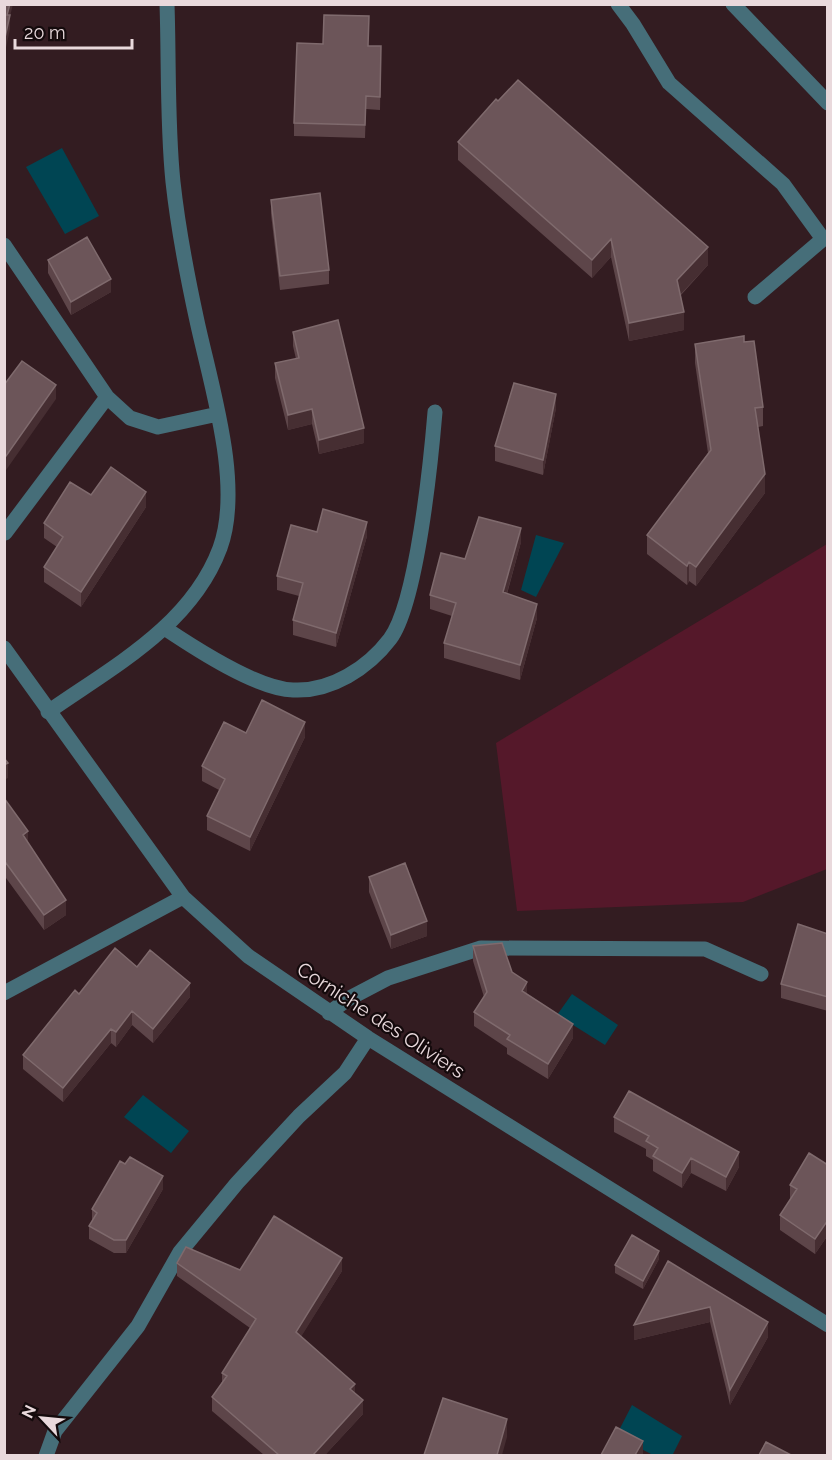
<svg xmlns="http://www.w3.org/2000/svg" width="832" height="1460" font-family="Raleway,sans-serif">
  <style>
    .green { fill: #55182a }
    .water { fill: #004553 }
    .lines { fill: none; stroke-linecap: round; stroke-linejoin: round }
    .minor { stroke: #466e79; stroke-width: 15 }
    .wall { fill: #5d4549 }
    .shaded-wall { fill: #462e32 }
    .building { fill: #6c5559; stroke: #7f6a6d; stroke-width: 1.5 }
    .labels { text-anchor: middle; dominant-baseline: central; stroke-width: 4.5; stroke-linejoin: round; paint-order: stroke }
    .street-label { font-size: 20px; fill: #e9d9dc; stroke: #140a0c }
  </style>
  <rect width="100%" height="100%" fill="#331c21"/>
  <path class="green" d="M827,544V869L743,902L517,911L496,743Z"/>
  <path class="water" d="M62,148L99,216L65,234L26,167Z
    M536,535L564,543L536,597L521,590Z
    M572,994L618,1025L605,1045L557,1015Z
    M143,1095L189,1131L171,1153L124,1117Z
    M632,1405L682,1436L672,1456L653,1455L616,1436Z"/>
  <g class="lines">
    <path class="minor" d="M618,4L633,24L669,83L783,184L823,239L755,297
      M733,4L828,103
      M4,245L107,397L130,418L158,427L218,414
      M5,533L107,397
      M166,629C196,649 257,689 293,690C331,692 368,668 390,639C417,603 431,460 435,412
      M4,648L183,897L248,956L368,1038L828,1325
      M48,712C112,667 191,626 220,548C243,485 211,386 197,321C187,275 178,228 173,182C167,124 169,63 167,4
      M4,993L183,897
      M329,1013L348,999L388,978L481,948L705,949L761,974
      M46,1456L55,1431L138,1326L180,1252L237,1183L299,1116L345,1073L368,1038"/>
  </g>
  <path class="wall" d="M368,46H381L380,110L366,109L365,138L294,136V123Z
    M458,142L708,265L681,295L684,330L629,341L611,257L592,278L458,160Z
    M271,200L329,270V284L280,290L271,214Z
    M48,260L111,292L71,315L48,273Z
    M293,332L364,443L319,454L312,424L288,430L275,378V363L296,359L293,346Z
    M744,342L763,407V426L758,427L765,493L696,586L689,581L687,585L647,554V535L708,453L695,363V344Z
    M556,408L543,475L495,461V446Z
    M91,495L146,507L81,607L44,582V567L57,547L44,538V523Z
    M317,532L367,536L336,647L293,635V620L299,596L277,590V576Z
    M521,542L507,594L537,618L520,680L444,658V643L452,616L430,609V595L465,559Z
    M246,733L305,737L250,851L207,830V816L219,790L202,781V766Z
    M4,798L66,915L44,930L6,878Z
    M369,877L427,936L391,949L369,892Z
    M828,934V1011L781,998V984Z
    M473,946L512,972L527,994L573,1038L548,1079L507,1054V1048L474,1026V1012L484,997L473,961Z
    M137,967L190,997L153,1043L132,1025L116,1047L111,1043L63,1102L23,1069V1055L79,994Z
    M614,1117L739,1167L726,1191L691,1173L682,1188L653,1171V1160L646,1156V1149L614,1132Z
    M828,1165V1235L815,1254L780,1230V1215L790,1200V1185Z
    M163,1189L126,1253H114L89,1239V1226L92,1222V1209Z
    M659,1259L643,1289L615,1273V1265Z
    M668,1261L768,1337L730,1405L710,1322L634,1340Z
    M177,1263L240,1270L342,1271L301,1336L355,1393L363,1414L325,1455H264L212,1411V1397L222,1382V1373L250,1328L177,1276Z"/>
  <path class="shaded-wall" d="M10,4H13L7,29V15Z
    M10,15V29L4,57V42Z
    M611,239V257L592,278V260Z
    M708,247V265L677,298V280Z
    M111,279V292L71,315V302Z
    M684,312V330L629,341V323Z
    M56,385V399L4,473V459Z
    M556,394V408L543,475V460Z
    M312,409V424L288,430V415Z
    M364,428V443L319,454V440Z
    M765,474V493L696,586V567Z
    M146,492V507L81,607V592Z
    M367,522V536L336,647V633Z
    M521,528V542L503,607V592Z
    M689,562V581L687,585V566Z
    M537,604V618L520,680V665Z
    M305,722V737L250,851V837Z
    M8,763V778L4,780V765Z
    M28,831V846L23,835Z
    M6,863V878L4,879V864Z
    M66,900V915L44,930V915Z
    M427,921V936L391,949V935Z
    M527,982V997L522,991Z
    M190,983V997L153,1043V1029Z
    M132,1011V1025L116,1047V1032Z
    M573,1024V1038L548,1079V1064Z
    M111,1029V1043L63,1102V1088Z
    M739,1152V1167L726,1191V1177Z
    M691,1158V1173L682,1188V1173Z
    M163,1176V1189L126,1253V1240Z
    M828,1220V1235L815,1254V1239Z
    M659,1251V1259L643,1289V1281Z
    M342,1258V1271L296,1345V1332Z
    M710,1307V1322L634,1340V1325Z
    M768,1322V1337L730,1405V1390Z
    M355,1384V1397L350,1389Z
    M363,1400V1414L325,1455H313Z
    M507,1419V1437L502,1455H496Z
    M643,1441V1455H635Z"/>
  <path class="building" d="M4,4H10L7,15H10L4,42Z
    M324,15L369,16L368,46H381L380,97L366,96L365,125L294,123L297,43L323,44Z
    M518,80L708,247L677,280L684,312L629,323L611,239L592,260L458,142L496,99L498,101Z
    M320,193L329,270L280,276L271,200Z
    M87,237L111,279L71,302L48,260Z
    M338,320L364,428L319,440L312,409L288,415L275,363L299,358L293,332Z
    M744,336V342L754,341L763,407L755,408L765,474L696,567L689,562L687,566L647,535L711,450L695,344Z
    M22,361L56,385L4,459V385Z
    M514,383L556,394L543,460L495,446Z
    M111,467L146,492L81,592L44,567L63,537L44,523L70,482L91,495Z
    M323,509L367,522L336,633L293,620L303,583L277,576L291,525L317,532Z
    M479,517L521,528L503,592L537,604L520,665L444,643L456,603L430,595L441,553L465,559Z
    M262,700L305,722L250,837L207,816L225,779L202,766L224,722L246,733Z
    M4,758L8,763L4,765Z
    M4,798L28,831L23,835L66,900L44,915L6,863L4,864Z
    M405,863L427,921L391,935L369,877Z
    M798,924L828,934V997L781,984Z
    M502,943L512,972L527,982L522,991L573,1024L548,1064L507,1039L510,1035L474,1012L487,992L473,946Z
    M115,948L137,967L150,950L190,983L153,1029L132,1011L116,1032L111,1029L63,1088L23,1055L75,990L79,994Z
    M629,1091L739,1152L726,1177L691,1158L682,1173L653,1156L658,1148L646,1141L649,1136L614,1117Z
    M809,1153L828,1165V1220L815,1239L780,1215L797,1189L790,1185Z
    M130,1157L163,1176L126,1240H114L89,1226L97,1213L92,1209L120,1161L125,1164Z
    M274,1216L342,1258L296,1332L355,1384L350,1389L363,1400L313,1455H279L212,1397L227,1376L222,1373L256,1319L177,1263L186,1247L240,1270Z
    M632,1235L659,1251L643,1281L615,1265Z
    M668,1261L768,1322L730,1390L710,1307L634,1325Z
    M443,1398L507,1419L497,1455H424Z
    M616,1427L643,1441L635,1455H601Z
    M766,1442L791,1455H759Z"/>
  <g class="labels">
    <g class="street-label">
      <text transform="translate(381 1020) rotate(33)">Corniche des Oliviers</text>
    </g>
  </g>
  <rect width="832" height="1460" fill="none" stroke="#e9d9dc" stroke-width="12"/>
  <g transform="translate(42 1418) rotate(296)" stroke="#140a0c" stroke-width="4.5" paint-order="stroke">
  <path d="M0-4.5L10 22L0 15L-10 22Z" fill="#e9d9dc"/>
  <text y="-9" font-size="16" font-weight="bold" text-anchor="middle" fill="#e9d9dc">N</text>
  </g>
  <path d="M15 39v9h117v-9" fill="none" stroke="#e9d9dc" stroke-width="3"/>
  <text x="24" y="39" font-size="18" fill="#e9d9dc" stroke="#140a0c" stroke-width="4.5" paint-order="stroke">20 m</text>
</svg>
